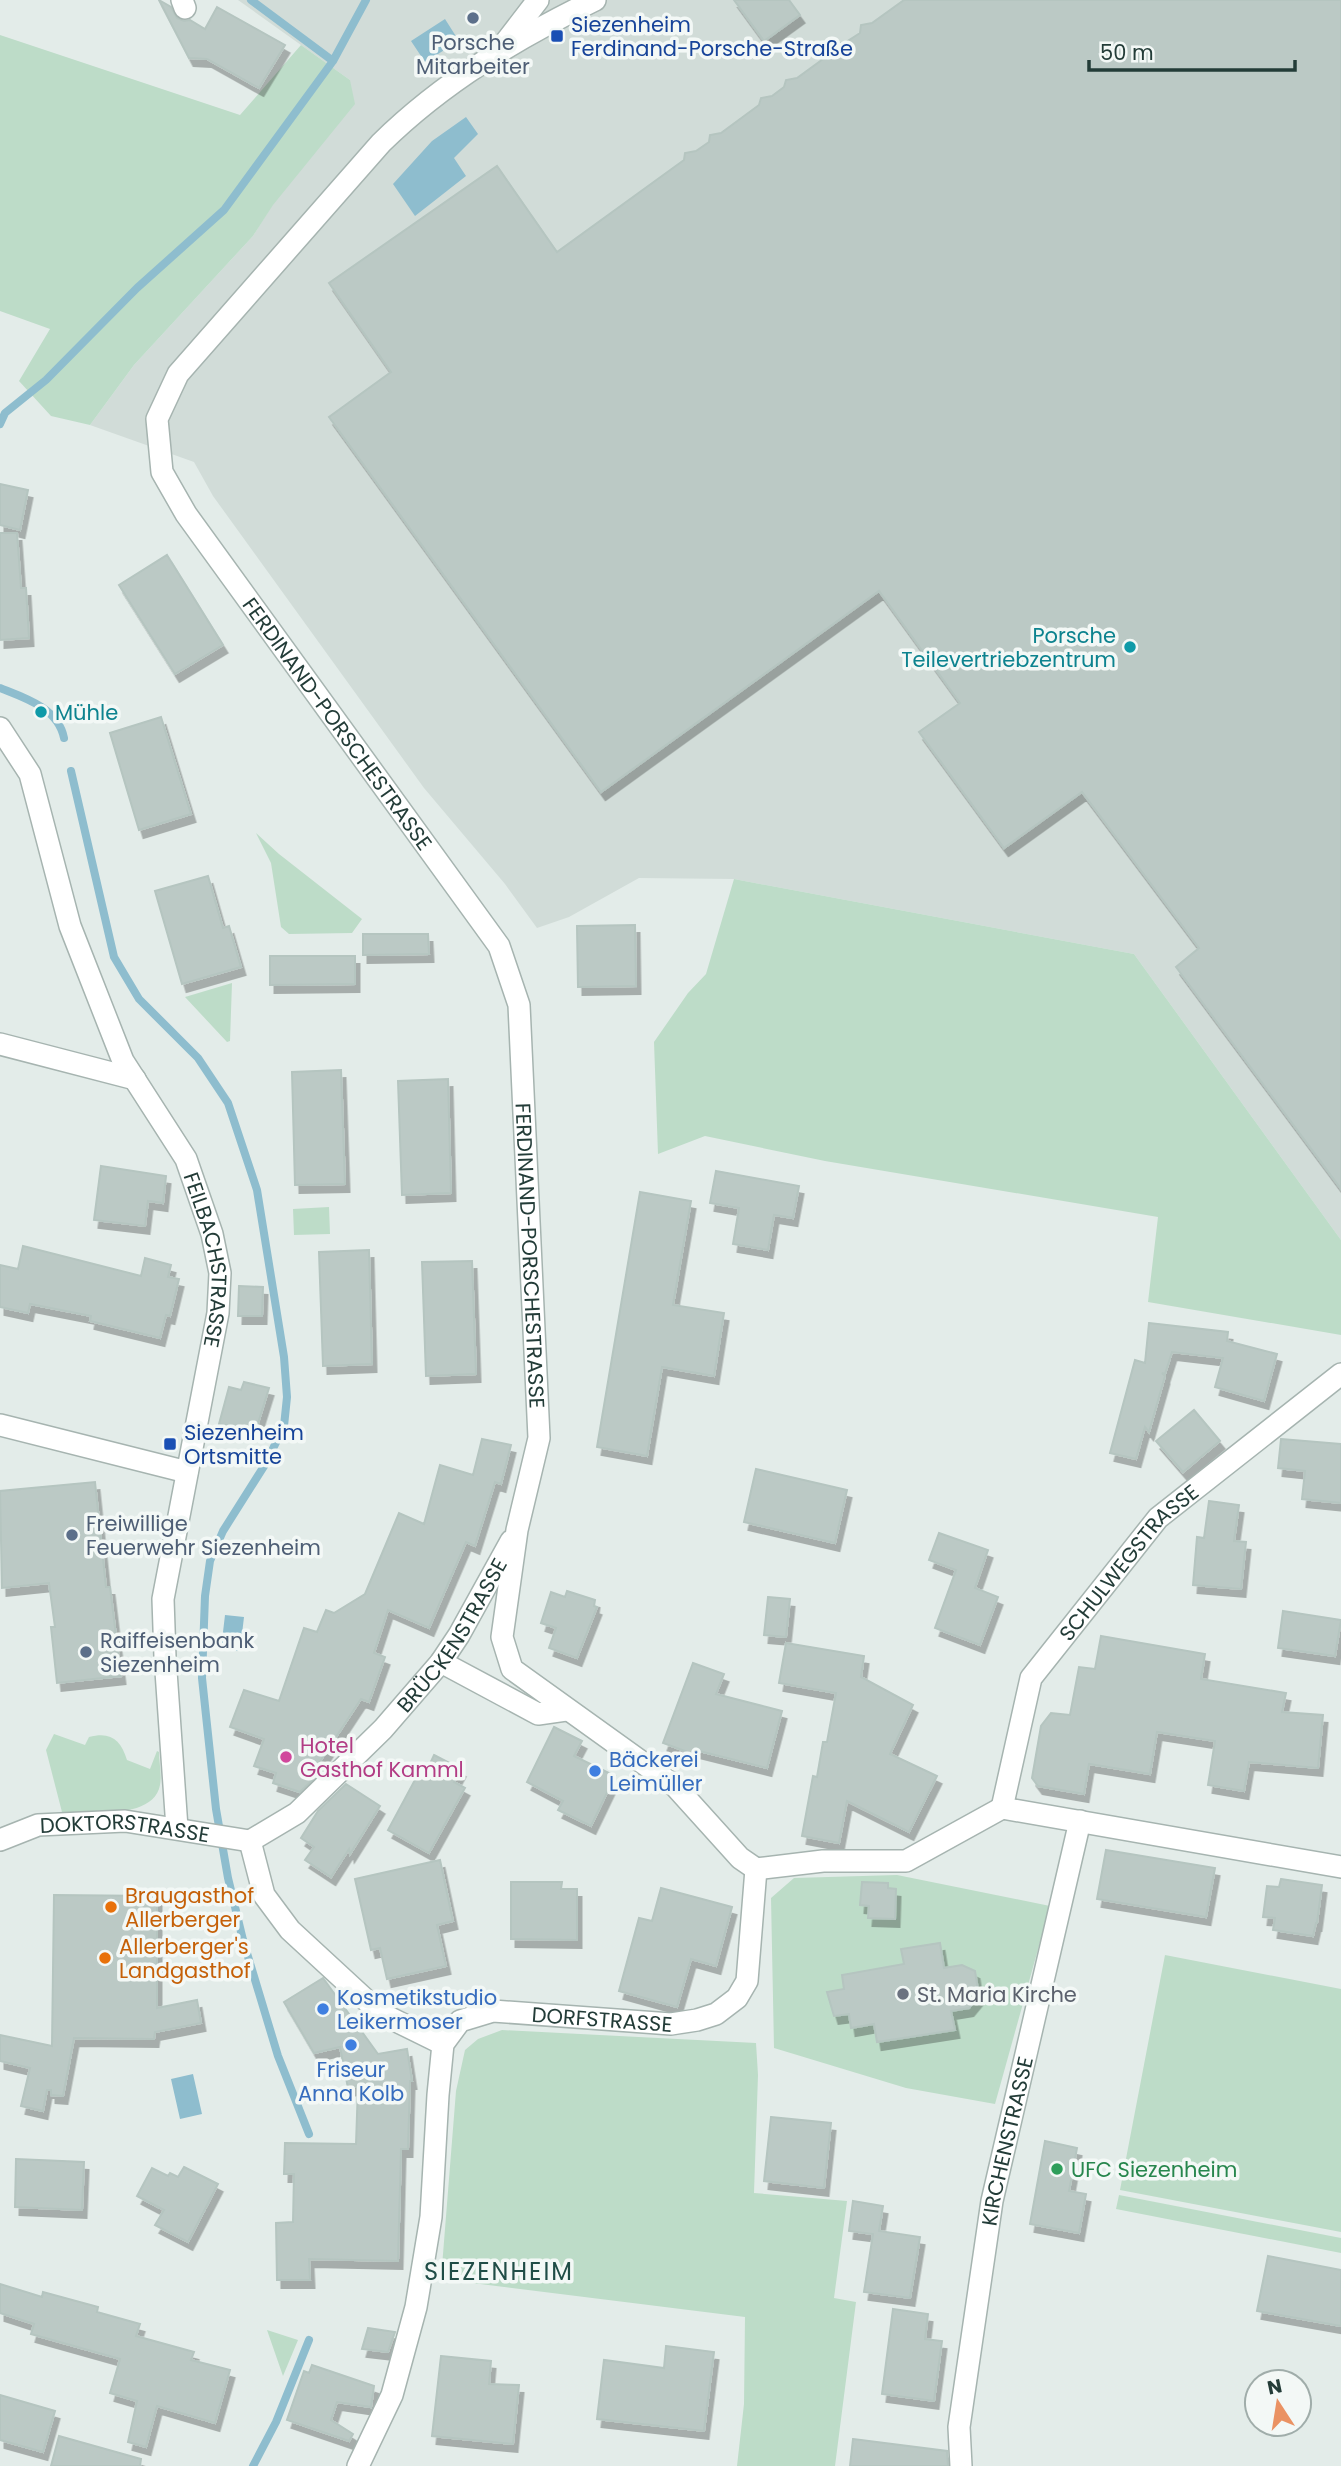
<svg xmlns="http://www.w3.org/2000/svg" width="1341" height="2466" font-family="Poppins,sans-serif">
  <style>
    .built { fill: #d1dcd8 }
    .green { fill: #bddcc8 }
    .water { fill: #8ebdce }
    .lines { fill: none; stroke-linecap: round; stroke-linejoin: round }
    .stream { stroke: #8ebdce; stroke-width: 8 }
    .building { fill: #bbc9c5; stroke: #b5c5c0; stroke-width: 2; filter: url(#shadow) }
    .minor-casing { stroke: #a6b4b0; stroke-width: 24 }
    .minor { stroke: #fff; stroke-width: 21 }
    .service-dot { fill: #5c6f8a; stroke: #f3f8f6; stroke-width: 2.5 }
    .transit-dot { fill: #1a4fb4; stroke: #f3f8f6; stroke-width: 2.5 }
    .culture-dot { fill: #0f9aa8; stroke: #f3f8f6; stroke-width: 2.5 }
    .hotel-dot { fill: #d1479c; stroke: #f3f8f6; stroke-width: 2.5 }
    .shop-dot { fill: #3f7fe0; stroke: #f3f8f6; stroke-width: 2.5 }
    .food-dot { fill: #e8710a; stroke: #f3f8f6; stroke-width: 2.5 }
    .worship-dot { fill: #6b7280; stroke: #f3f8f6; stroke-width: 2.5 }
    .leisure-dot { fill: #2e9e5b; stroke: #f3f8f6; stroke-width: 2.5 }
    .labels { text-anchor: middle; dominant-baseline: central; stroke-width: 7; stroke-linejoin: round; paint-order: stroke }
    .transit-label { font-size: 21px; fill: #164399; stroke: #f3f8f6; text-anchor: start }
    .service-label { font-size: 21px; fill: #4e5e75; stroke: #f3f8f6; text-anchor: start }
    .culture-label { font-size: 21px; fill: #0d838f; stroke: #f3f8f6; text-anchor: end }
    .street-label { font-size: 21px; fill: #233c38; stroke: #f3f8f6 }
    .hotel-label { font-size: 21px; fill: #b23c85; stroke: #f3f8f6; text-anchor: start }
    .shop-label { font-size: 21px; fill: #366cbe; stroke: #f3f8f6; text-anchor: start }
    .food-label { font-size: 21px; fill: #c56008; stroke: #f3f8f6; text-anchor: start }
    .worship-label { font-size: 21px; fill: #5b616d; stroke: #f3f8f6; text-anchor: start }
    .leisure-label { font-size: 21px; fill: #27864d; stroke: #f3f8f6; text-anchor: start }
    .quarter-label { font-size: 24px; letter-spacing: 2px; fill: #204d47; stroke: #f3f8f6 }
  </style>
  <defs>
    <filter id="shadow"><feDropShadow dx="4.5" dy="8" stdDeviation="0" flood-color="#0004"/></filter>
  </defs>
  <rect width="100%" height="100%" fill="#e3ece9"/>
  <path class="built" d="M238,0H1341V1240L1134,954L734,879L639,878L569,917L537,928L505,884L424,788L213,496L194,462L90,425L134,365L253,236L350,80Z"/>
  <path class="green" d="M0,35L240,115L301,45L350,80L355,104L273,205L253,236L134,365L90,425L51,416L19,381L50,329L0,311Z
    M256,833L279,854L362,919L352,933L289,934L281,927L271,863Z
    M734,879L1134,954L1341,1240V1335L1148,1302L1158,1217L825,1161L705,1136L658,1154L654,1042L688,993L706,974Z
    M232,983L230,1041L227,1042L185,997Z
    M329,1207L330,1234L294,1235L293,1209Z
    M54,1734L85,1745L89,1737C111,1731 121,1740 127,1760L150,1769L157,1751L159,1752C159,1762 162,1775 160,1785C154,1820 88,1812 62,1812L46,1750Z
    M897,1875L1050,1906L995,2104L906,2088L774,2048L771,1898L794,1878Z
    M1165,1955L1341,1989V2232L1120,2190Z
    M502,2030L756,2043L758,2075L754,2193L847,2201L834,2298L856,2302L835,2466H737L744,2404L745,2317L441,2279L456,2091L465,2050L478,2039Z
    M1119,2195L1341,2238V2253L1116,2209Z
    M267,2330L298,2340L283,2376Z"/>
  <path class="water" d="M445,19L459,41L425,62L411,41Z
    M466,117L478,134L454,158L466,176L415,216L393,184L432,141Z
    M225,1615L244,1617L240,1651L221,1649Z
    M193,2074L202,2114L180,2119L171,2079Z"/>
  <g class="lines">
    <path class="stream" d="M251,0L333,61
      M0,424L5,413L46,380L137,288L224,210L333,61L366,0
      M0,688C25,698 58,708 64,738
      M71,771L114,957L139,999L198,1058L228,1103L257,1190L284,1357L287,1397L284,1426L266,1463L223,1531L210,1561L205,1596L202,1678L216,1809L228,1878L243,1940L278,2056L309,2134
      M253,2466L276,2422L309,2340"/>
  </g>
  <path class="building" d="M159,0L171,7L177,18L184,21L190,20L205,29L217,7L285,45L259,88L207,59L189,58Z
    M734,0H789L800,15L764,41Z
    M904,0H1341V1189L1176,967L1199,948L1082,792L1004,848L919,732L960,703L879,591L601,792L329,417L391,372L329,283L497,166L557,252L684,160L685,153L696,151L709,142L710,135L721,133L759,105L761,98L772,96L784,87L786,80L797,78L834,51L835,44L846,42L860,33L861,25L872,23Z
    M0,484L28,490L20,530L0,525Z
    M0,533H17L21,588H26L29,638L0,640Z
    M167,555L223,645L175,674L119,585Z
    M161,717L191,814L139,830L110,733Z
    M208,876L223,928L229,926L241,967L182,984L155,891Z
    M635,925L636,986L578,987L577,926Z
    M363,934H428L429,954L363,955Z
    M270,956H355V984L270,985Z
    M341,1070L345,1184L295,1185L292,1072Z
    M448,1079L451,1193L402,1195L398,1081Z
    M101,1166L166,1176L163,1203L148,1201L145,1226L94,1220Z
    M716,1171L799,1186L793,1218L774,1215L768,1250L733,1244L739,1208L710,1203Z
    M640,1192L691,1201L673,1305L724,1313L714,1376L662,1367L647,1456L597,1447Z
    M23,1246L141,1276L145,1258L171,1265L168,1277L179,1279L170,1316L166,1315L160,1338L90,1321L91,1316L30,1304L28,1313L0,1307V1265L18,1269Z
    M369,1250L372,1364L323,1366L319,1252Z
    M472,1261L476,1374L426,1376L422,1262Z
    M239,1286L263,1287L262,1316H238Z
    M1149,1323L1228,1332L1227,1341L1277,1354L1264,1401L1215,1387L1223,1358L1172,1352L1165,1374L1162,1373L1165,1376L1149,1432L1145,1427L1136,1459L1110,1453L1135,1360L1145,1363Z
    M244,1382L269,1388L255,1433L219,1424L229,1387L241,1390Z
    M1194,1410L1220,1441L1183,1472L1156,1441Z
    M482,1439L511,1445L501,1484L495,1482L475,1546L466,1542L429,1628L388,1610L374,1653L385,1657L369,1702L361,1699L317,1766L323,1770L300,1792L273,1783L276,1773L254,1766L264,1739L230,1727L244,1690L279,1701L304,1628L317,1632L326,1610L334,1613L365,1594L399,1513L424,1524L440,1465L473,1475Z
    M1281,1439L1341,1444V1503L1302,1499L1305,1471L1278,1468Z
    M756,1469L847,1490L835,1543L744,1522Z
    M95,1482L106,1587H110L121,1676L57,1683L51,1627H55L49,1583L2,1588L0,1491Z
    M1209,1501L1239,1505L1234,1541L1246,1542L1241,1589L1193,1585L1197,1537L1204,1538Z
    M939,1533L988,1550L975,1588L998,1597L980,1645L935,1628L956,1570L929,1560Z
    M567,1591L595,1600L594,1606L597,1607L577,1658L549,1648L556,1628L541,1623L551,1592L565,1597Z
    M768,1597L790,1599L786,1637L764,1635Z
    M1283,1611L1341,1620L1335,1656L1278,1648Z
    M1101,1636L1205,1654L1201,1679L1286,1693L1282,1712L1323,1715L1318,1768L1249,1762L1244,1791L1208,1785L1215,1741L1157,1732L1150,1774L1089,1764L1084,1794L1038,1786L1032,1778L1041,1726L1051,1713L1070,1715L1079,1667L1095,1669Z
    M786,1643L864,1656L861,1677L913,1705L890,1754L937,1776L909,1832L847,1801L839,1843L802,1836L813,1776L817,1777L823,1742H827L836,1693L779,1683Z
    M693,1663L724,1674L716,1694L782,1711L767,1768L695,1750L693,1754L663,1743Z
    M554,1727L582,1741L574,1756L615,1776L591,1826L558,1810L563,1801L527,1782Z
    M434,1755L461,1769L454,1782L465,1788L429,1853L388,1830L423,1765L428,1768Z
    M346,1784L380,1806L350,1854L349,1849L331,1877L305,1860L314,1847L301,1838L318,1811Z
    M1106,1850L1215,1868L1206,1917L1097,1899Z
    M440,1860L453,1921L437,1925L446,1966L387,1979L380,1948L371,1950L355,1879Z
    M1281,1879L1322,1885L1317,1923H1316L1313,1936L1273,1930L1275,1918L1263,1917L1267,1886L1279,1887Z
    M511,1882H562L561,1889H577V1940L511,1939Z
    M862,1882L888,1883V1888L896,1889L895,1919L868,1918L869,1906L860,1905Z
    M661,1888L732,1907L716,1966L691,1959L677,2007L619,1991L639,1918L652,1921Z
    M54,1895L157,1896V2008L197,2000L201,2023L155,2032L154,2039L74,2038L63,2096L51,2095V2090H47L43,2111L21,2106L30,2068L0,2061V2035L52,2046Z
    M940,1943L944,1968L962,1965L975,1971L979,1996L969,2008L951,2011L955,2030L877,2042L874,2024L851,2028L849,2014L834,2016L827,1992L844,1989L842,1975L904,1964L901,1949Z
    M323,1978L378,2054L407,2049L412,2081H410L408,2149H401L398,2261L309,2259L310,2280H277L276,2223L293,2222L294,2174H284L285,2143L356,2144L358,2086L348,2088L340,2047L314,2053L284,2002Z
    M771,2117L831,2123L824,2188L764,2181Z
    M1045,2141L1077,2148L1069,2191L1086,2194L1079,2233L1030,2224Z
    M16,2159L84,2162L82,2210L15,2207Z
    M184,2167L218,2184L188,2242L155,2225L164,2210L137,2196L152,2168L168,2176L170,2173L178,2177Z
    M853,2201L883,2206L879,2231L920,2237L910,2298L864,2292L873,2234L849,2231Z
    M1268,2256L1341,2270V2326L1257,2311Z
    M0,2284L42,2297L43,2292L98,2307L97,2312L140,2324L136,2336L194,2352L191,2360L230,2370L215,2423L157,2406L146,2447L128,2442L137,2401L110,2393L120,2359L31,2334L34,2324L0,2313Z
    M893,2309L928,2314L925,2339L942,2341L934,2401L882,2394Z
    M368,2328L395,2332L388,2352L362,2349Z
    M666,2346L714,2352L704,2431L597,2419L604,2360L664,2368Z
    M441,2356L491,2361L489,2384L519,2385L513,2444L432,2436Z
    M312,2365L374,2386L371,2407L337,2402L331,2420L353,2434L349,2441L287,2420L304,2371L309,2373Z
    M0,2395L55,2411L43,2452L0,2440Z
    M59,2436L141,2459L140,2466H51Z
    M853,2439L947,2451L948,2466H850Z"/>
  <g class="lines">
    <g class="minor-casing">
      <g id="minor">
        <path d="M182,0L185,8"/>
        <path id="s1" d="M595,0C517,38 443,82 381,143L178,374L157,419L162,472L186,514L499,946L519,1005L539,1438L517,1530L502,1637L512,1669L675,1786L740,1858L756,1869"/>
        <path d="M505,43L538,0"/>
        <path id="s2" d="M0,728L30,774L70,926L123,1061L186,1159L212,1234L220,1273L218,1313L163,1599L165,1657L177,1828"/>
        <path d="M0,1044L135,1079"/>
        <path d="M0,1425L187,1472"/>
        <path d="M441,1662L538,1714L566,1710"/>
        <path id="s3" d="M1002,1808L1031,1678L1158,1518L1341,1374"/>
        <path id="s4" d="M0,1840L38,1825L125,1821L250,1841"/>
        <path id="s5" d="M250,1841L297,1813L383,1729L441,1662L459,1635L511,1541"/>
        <path d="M250,1841L264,1895L290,1930L380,2013L443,2044"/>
        <path d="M756,1869L823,1861H906L1002,1808L1341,1867"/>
        <path id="s6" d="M358,2466L392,2395L416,2307L431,2217L438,2095L443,2044L460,2021L493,2011L671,2024L697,2020L716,2014L737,1998L747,1981L756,1869"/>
        <path id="s7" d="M961,2466L959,2427L992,2201L1080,1821"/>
      </g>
    </g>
    <use href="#minor" class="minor"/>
  </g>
  <g class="service-dot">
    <circle cx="473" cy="18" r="7"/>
    <circle cx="72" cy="1535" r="7"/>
    <circle cx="86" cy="1652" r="7"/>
  </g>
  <g class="transit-dot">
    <rect x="550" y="29" width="14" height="14" rx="3.5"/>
    <rect x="163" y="1437" width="14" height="14" rx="3.5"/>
  </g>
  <g class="culture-dot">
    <circle cx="1130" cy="647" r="7"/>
    <circle cx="41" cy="712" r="7"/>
  </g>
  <circle class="hotel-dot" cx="286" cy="1757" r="7"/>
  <g class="shop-dot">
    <circle cx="595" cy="1771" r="7"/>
    <circle cx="323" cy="2009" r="7"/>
    <circle cx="351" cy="2045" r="7"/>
  </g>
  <g class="food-dot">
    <circle cx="111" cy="1907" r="7"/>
    <circle cx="105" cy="1958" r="7"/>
  </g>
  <circle class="worship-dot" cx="903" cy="1994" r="7"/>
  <circle class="leisure-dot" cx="1057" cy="2169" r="7"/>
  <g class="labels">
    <g class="transit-label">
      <text x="571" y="24">Siezenheim<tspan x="571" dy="24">Ferdinand-Porsche-Straße</tspan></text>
      <text x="184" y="1432">Siezenheim<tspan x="184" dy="24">Ortsmitte</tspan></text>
    </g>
    <g class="service-label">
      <text x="473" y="42" text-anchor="middle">Porsche<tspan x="473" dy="24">Mitarbeiter</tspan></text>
      <text x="86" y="1523">Freiwillige<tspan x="86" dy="24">Feuerwehr Siezenheim</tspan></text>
      <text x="100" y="1640">Raiffeisenbank<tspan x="100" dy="24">Siezenheim</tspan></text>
    </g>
    <g class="culture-label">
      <text x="1116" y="635">Porsche<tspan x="1116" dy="24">Teilevertriebzentrum</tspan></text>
      <text x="55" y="712" text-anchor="start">Mühle</text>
    </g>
    <g class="street-label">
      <text stroke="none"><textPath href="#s1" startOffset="976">FERDINAND-PORSCHESTRASSE</textPath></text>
      <text stroke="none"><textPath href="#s1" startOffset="1564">FERDINAND-PORSCHESTRASSE</textPath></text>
      <text stroke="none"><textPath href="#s2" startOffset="578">FEILBACHSTRASSE</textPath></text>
      <text stroke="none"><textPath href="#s3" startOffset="285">SCHULWEGSTRASSE</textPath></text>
      <text stroke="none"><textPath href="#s5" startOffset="292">BRÜCKENSTRASSE</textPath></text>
      <text stroke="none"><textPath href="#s4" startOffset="128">DOKTORSTRASSE</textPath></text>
      <text stroke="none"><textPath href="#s6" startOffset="607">DORFSTRASSE</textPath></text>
      <text stroke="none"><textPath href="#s7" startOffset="329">KIRCHENSTRASSE</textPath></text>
    </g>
    <g class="hotel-label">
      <text x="300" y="1745">Hotel<tspan x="300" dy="24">Gasthof Kamml</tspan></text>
    </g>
    <g class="shop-label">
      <text x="609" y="1759">Bäckerei<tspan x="609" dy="24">Leimüller</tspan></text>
      <text x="337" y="1997">Kosmetikstudio<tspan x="337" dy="24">Leikermoser</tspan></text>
      <text x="351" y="2069" text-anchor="middle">Friseur<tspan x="351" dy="24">Anna Kolb</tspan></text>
    </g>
    <g class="food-label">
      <text x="125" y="1895">Braugasthof<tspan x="125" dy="24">Allerberger</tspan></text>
      <text x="119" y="1946">Allerberger's<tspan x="119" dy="24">Landgasthof</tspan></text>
    </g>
    <g class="worship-label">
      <text x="917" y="1994">St. Maria Kirche</text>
    </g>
    <g class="leisure-label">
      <text x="1071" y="2169">UFC Siezenheim</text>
    </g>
    <g class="quarter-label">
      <text x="499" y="2271">SIEZENHEIM</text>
    </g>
  </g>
  <g transform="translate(1278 2403) rotate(348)"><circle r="33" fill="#f3f8f6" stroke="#a0adaa" stroke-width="2"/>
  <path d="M0-5L12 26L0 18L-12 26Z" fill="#ea9263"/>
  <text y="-10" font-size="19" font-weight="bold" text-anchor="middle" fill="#233c38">N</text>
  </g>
  <path d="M1089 60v10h206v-10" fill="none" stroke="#233c38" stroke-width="3.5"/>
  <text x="1100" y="60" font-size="21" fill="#233c38" stroke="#f3f8f6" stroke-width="5" paint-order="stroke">50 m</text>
</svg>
